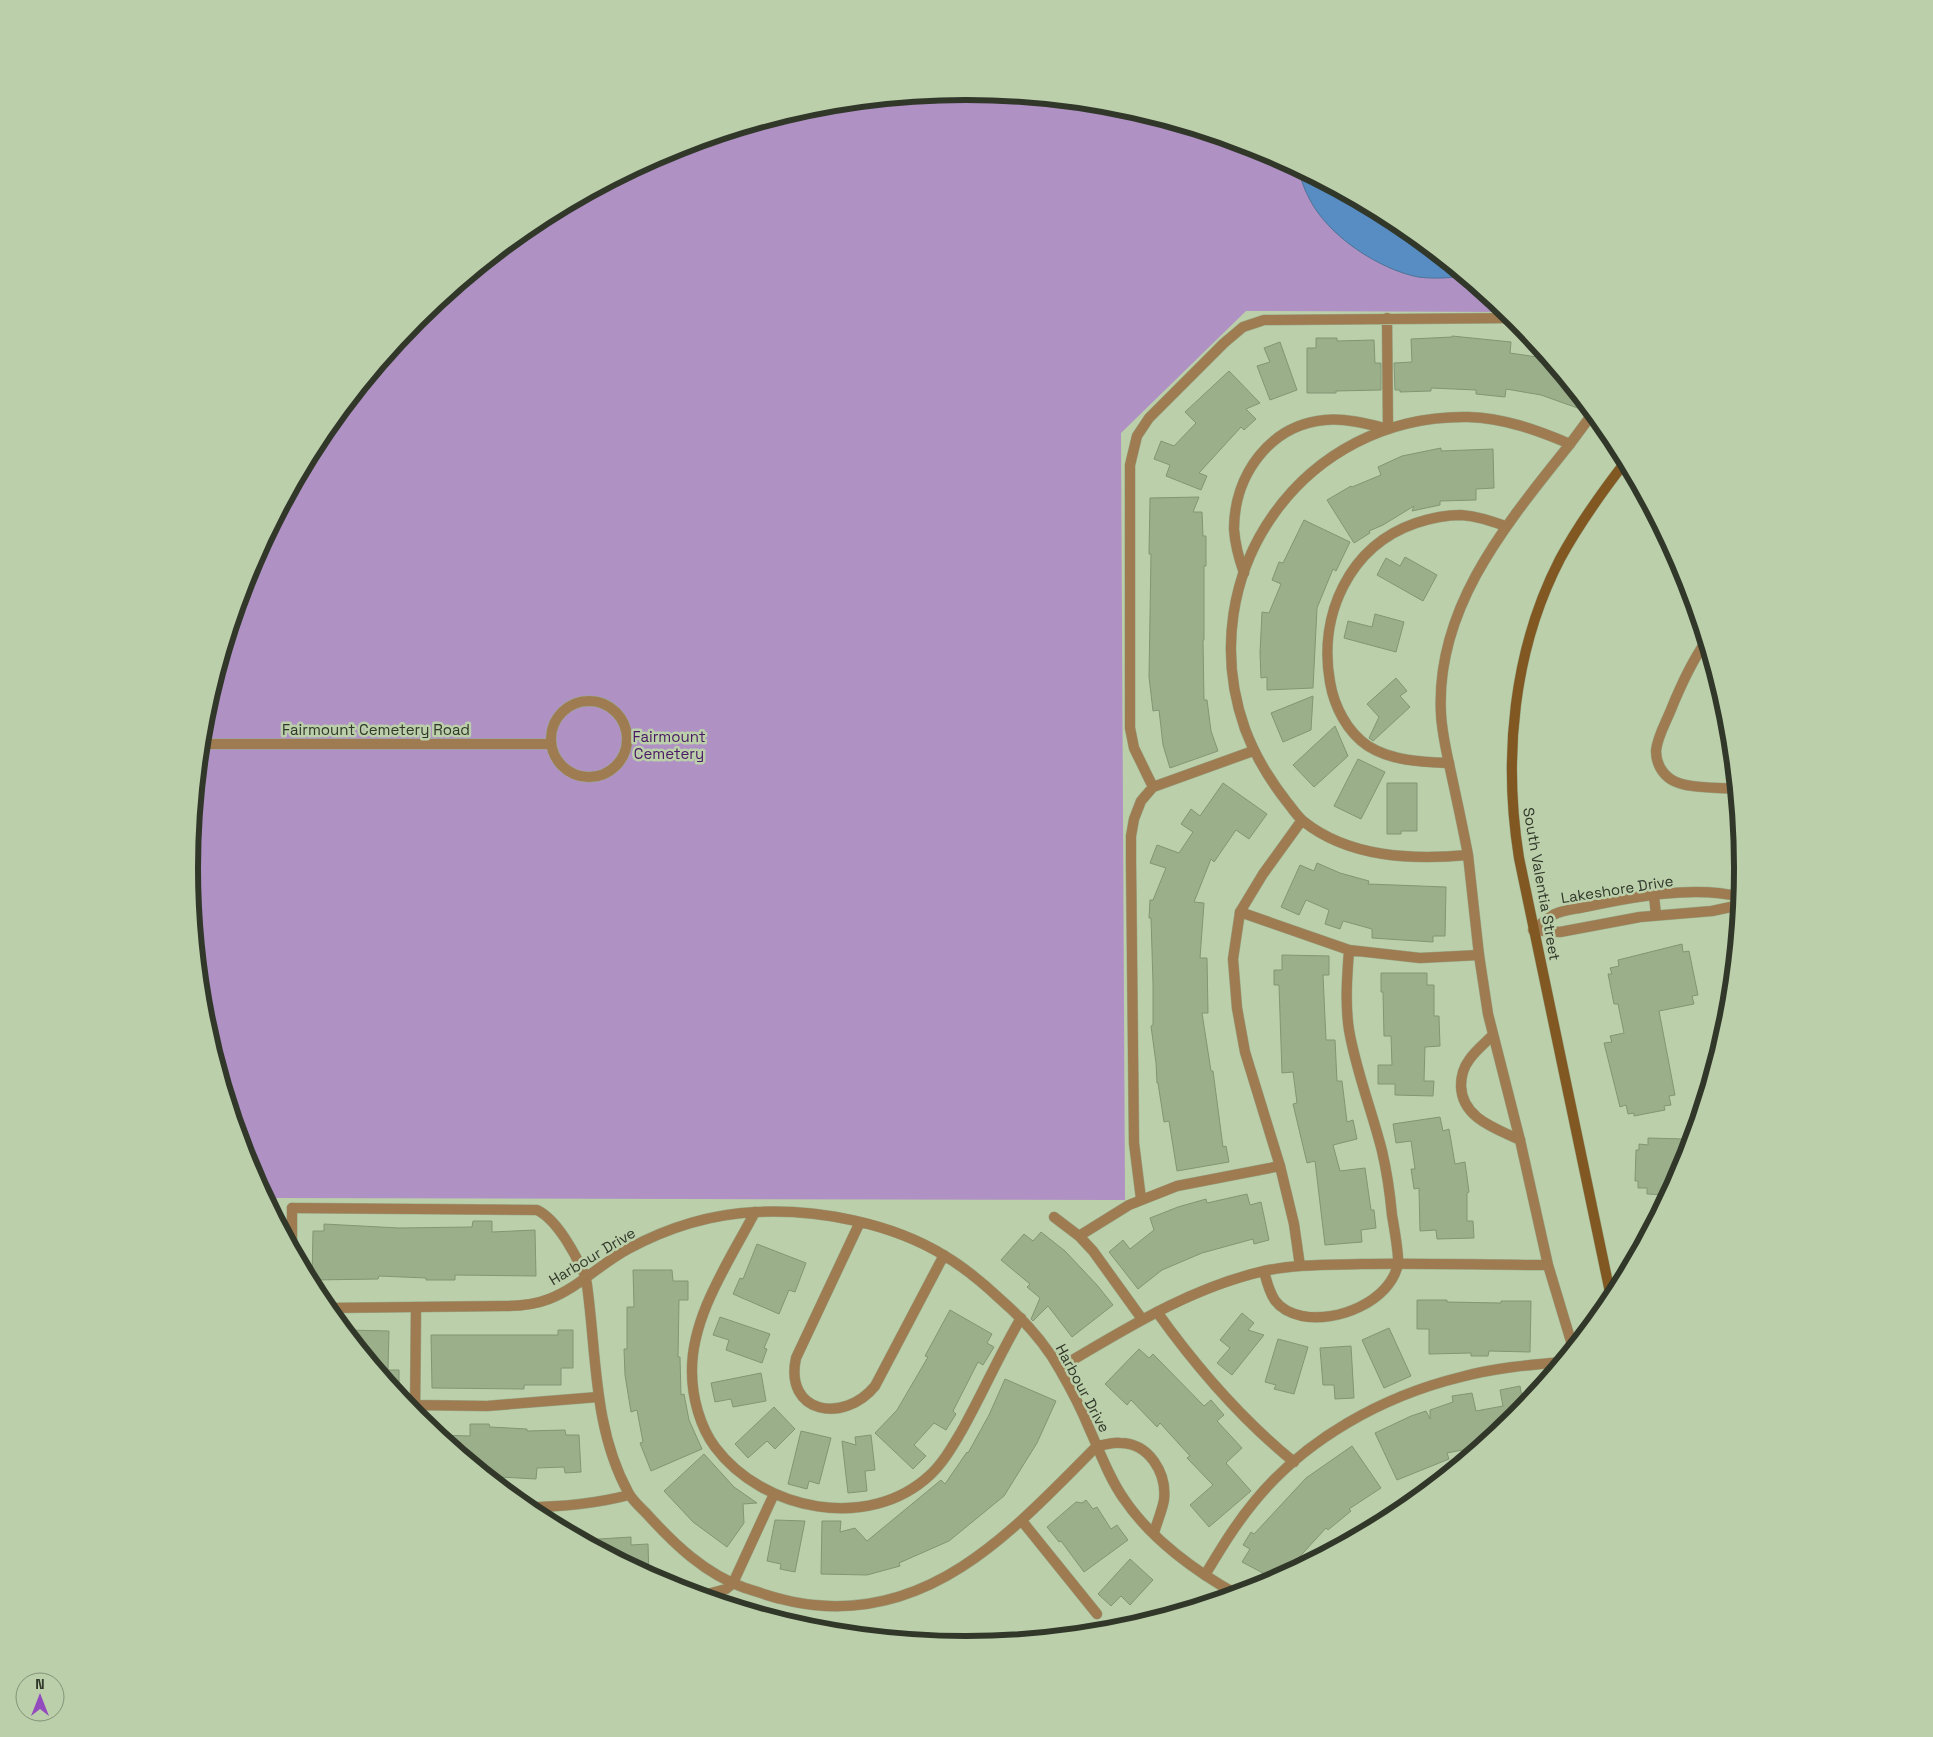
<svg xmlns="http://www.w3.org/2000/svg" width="1933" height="1737" font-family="'Space Grotesk',sans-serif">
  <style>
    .green { fill: #af91c4 }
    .water { fill: #588dc4; stroke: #4c7496 }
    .building { fill: #9baf8b; stroke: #839674 }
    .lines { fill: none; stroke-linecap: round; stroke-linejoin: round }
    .lane-casing { stroke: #9aab8b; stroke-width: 11 }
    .street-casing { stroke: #9aab8b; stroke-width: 11 }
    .secondary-casing { stroke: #9aab8b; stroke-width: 11 }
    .lane { stroke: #9e7b51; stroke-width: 10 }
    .street { stroke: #9e7b51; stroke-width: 10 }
    .secondary { stroke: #815822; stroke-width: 10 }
    .labels { text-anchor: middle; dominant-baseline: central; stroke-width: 5; stroke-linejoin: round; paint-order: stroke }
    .street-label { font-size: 15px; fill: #31382a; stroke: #bbcfaa }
    .park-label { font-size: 15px; fill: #4a1764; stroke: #bbcfaa }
    .rim { fill: none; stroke: #31382a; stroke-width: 6 }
  </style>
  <rect width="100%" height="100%" fill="#bbcfaa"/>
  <path class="green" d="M967,91L1118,106L1264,151L1399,222L1508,312L1246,311L1121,433L1125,1200L266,1198L248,1166L204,1020L189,868L204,717L249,571L320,436L417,319L535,222L669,150L815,106Z"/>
  <path class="water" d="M1298,169L1399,222L1464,276C1449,278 1433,279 1418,277C1378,269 1327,235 1309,198C1304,189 1301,179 1298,169Z"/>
  <path class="building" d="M1452,336L1511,342L1510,353L1537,357L1538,346L1589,408L1586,411L1541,395L1506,389L1505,397L1476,394V390L1431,388V391L1400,392V390H1395L1394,363L1412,362L1411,339L1452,337Z
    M1316,338H1337V341L1374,340L1375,363H1381V390L1336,391V393H1307V348H1316Z
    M1280,342L1297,390L1270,400L1257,366L1270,362L1264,348Z
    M1229,371L1260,403L1246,409L1256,419L1244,430L1241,427L1199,473L1207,476L1201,490L1166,476L1170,465L1154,459L1161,441L1174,446L1196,423L1185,412Z
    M1441,448V451L1493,449L1494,488L1476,489V500L1440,501V505L1412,511L1414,506L1383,525L1369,531L1370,533L1354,543L1327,500L1351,486L1352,487L1381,475L1378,467L1402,456Z
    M1199,497L1193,512H1202L1203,536H1206V566H1204V640H1203L1204,700H1207L1211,731L1218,751L1170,768L1163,745L1159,710L1153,711L1149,677L1151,554H1149L1150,498Z
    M1304,520L1350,542L1336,571L1333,569L1317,608L1313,688L1267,690V677L1261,678L1260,653L1262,612L1269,613L1281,584L1272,580L1279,562L1283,563Z
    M1405,557L1437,575L1423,601L1377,575L1386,558L1400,566Z
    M1375,614L1404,622L1396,652L1344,638L1348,621L1372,627Z
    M1396,678L1407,691L1400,696L1410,707L1373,741L1369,738L1379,717L1367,704Z
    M1313,696L1311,730L1283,742L1271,713Z
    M1335,726L1348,756L1314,787L1293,765Z
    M1358,759L1385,772L1361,819L1334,806Z
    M1223,783L1267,814L1249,839L1236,830L1214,862L1211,859L1194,902L1204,903L1200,958H1207L1208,1013H1202L1211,1071H1213L1223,1147L1226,1146L1229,1162L1177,1171L1169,1121L1164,1122L1158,1083H1157L1156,1063L1151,1026L1153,1025V984L1151,918H1149L1150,900H1153L1166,868L1150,863L1157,845L1179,853L1193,832L1181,824L1191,809L1200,816Z
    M1387,783H1417V831H1401V834H1387Z
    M1317,863L1340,873L1369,881L1368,884L1446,887L1445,936H1433V942L1372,938V929L1343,921L1340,929L1325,924L1329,910L1306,900L1299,915L1281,907L1300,865L1314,871Z
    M1682,944L1683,952L1689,951L1698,995L1692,996L1694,1004L1659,1011L1675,1095L1669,1096L1671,1105L1664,1106L1665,1110L1634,1116V1113L1628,1114L1626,1105L1620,1107L1604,1043L1612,1042L1610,1036L1624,1033L1618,1004H1614L1608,974H1612L1610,968L1619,966L1618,960Z
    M1282,955L1329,956V975H1323L1326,1040H1335L1337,1081H1342L1347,1122L1353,1120L1357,1139L1333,1145L1340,1171L1365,1168L1371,1210H1374L1376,1228L1361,1230L1362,1242L1325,1245L1315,1161L1307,1163L1293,1104L1297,1103L1293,1072L1282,1073L1279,985H1274V970H1282Z
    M1381,973H1427V985H1434V1016H1439L1440,1046L1425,1047L1424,1081H1434L1433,1096L1395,1095V1084H1378V1065H1392L1391,1036H1384L1383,992H1381Z
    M1440,1117L1443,1131L1449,1129L1455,1164L1465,1162L1469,1192L1467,1193V1221H1473L1474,1238L1437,1239L1436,1230L1420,1231L1419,1188L1414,1189L1411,1169H1415L1411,1141L1396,1143L1393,1124Z
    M1648,1138L1684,1139V1144L1691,1145L1684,1166L1669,1195L1647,1194V1188H1638V1181H1635L1636,1150H1639V1144L1648,1145Z
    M1247,1194L1250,1205L1261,1202L1269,1240L1254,1244L1253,1239L1202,1253L1162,1270L1138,1289L1109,1252L1123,1240L1130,1249L1154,1230L1150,1218L1178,1207L1206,1199L1207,1203Z
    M473,1221H492V1232L535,1230L536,1276L455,1275V1280H426V1278L379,1276L378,1279L312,1280L313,1231H324V1224L399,1228L472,1227Z
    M1041,1232L1065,1251L1097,1285L1113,1305L1072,1337L1048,1306L1033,1321L1031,1319L1040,1298L1027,1287L1030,1284L1001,1260L1024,1234L1033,1241Z
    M757,1244L806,1263L795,1292L789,1290L779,1314L733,1294L740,1278L743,1279Z
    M633,1270H672L673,1281H688V1300H679L678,1357H680L681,1395L684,1394L689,1420L702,1449L651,1471L640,1443L643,1442L637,1410L631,1412L625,1375L624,1349H627V1307H634Z
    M1417,1300H1447V1302L1501,1303V1301H1531L1530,1352L1489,1351L1488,1356H1471V1353L1429,1354V1329H1417Z
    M950,1310L992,1334L987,1343L994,1347L983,1365L978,1362L953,1411L956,1414L946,1430L934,1423L914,1445L926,1456L913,1469L875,1433L897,1410L928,1357L925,1356Z
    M1242,1313L1254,1323L1248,1330L1264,1335L1232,1375L1217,1363L1230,1348L1220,1340Z
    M720,1317L770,1334L764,1348L767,1349L762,1363L726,1350L729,1340L713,1335Z
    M1389,1328L1411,1376L1384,1388L1362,1340Z
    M345,1330L389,1331L388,1370H399V1397Z
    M558,1330H573V1368H561V1385H524V1389L432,1388L431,1335H558Z
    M1278,1339L1308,1347L1294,1394L1274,1389L1276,1385L1265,1382Z
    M1351,1346L1354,1398L1335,1399L1334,1385H1323L1320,1348Z
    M1139,1349L1149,1358L1153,1354L1204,1406L1211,1400L1224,1415L1217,1421L1242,1448L1226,1463L1251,1491L1209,1527L1190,1505L1213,1485L1187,1458L1190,1456L1160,1423L1157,1427L1131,1400L1127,1405L1105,1384Z
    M761,1373L766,1401L733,1407L731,1399L715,1402L711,1383Z
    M1005,1379L1056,1401L1037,1443L1004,1496L949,1541L899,1563L900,1566L867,1575L821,1574L822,1521H841L840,1532L855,1528L867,1541L941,1480L945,1484L967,1452L968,1453L989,1415Z
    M1520,1386L1524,1408L1516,1418L1483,1446L1447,1453L1449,1459L1397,1480L1375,1433L1411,1416L1426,1411L1430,1419V1410L1453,1402L1452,1396L1472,1393L1476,1411L1503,1406L1500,1390Z
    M774,1407L795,1429L775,1449L767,1441L748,1458L735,1444Z
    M470,1424H489L490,1427L527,1429V1431L565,1430L566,1435H579L581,1472L565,1473L564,1467L537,1468L536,1479L500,1477V1487L437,1435L470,1436Z
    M801,1431L831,1438L819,1484L809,1481L807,1489L788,1484Z
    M871,1435L875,1470L865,1471L867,1491L848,1493L842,1441L856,1445L855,1437Z
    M1352,1446L1381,1488L1349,1509L1351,1511L1328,1530L1326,1528L1293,1564L1288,1574L1276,1580L1242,1562L1250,1549L1243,1545L1251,1532L1254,1534L1306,1478Z
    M704,1454L734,1487L757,1503L743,1504L744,1523L727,1547L693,1522L664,1491Z
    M1086,1500L1093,1509L1097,1507L1111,1529L1117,1525L1128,1540L1084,1572L1061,1541L1059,1542L1047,1527L1076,1502L1082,1503Z
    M775,1520L805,1521L795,1572L780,1569L781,1564L767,1561Z
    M631,1537V1545L648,1544L649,1576L583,1540Z
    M1130,1559L1153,1580L1130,1605L1121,1596L1111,1606L1098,1594Z"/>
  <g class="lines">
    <g class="lane-casing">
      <path id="lane" d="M1570,444L1593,413
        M1244,573C1239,559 1235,544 1234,529C1234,475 1270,425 1325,420C1346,418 1368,424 1388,429L1387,318
        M551 739a38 38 0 1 1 76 0a38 38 0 1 1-76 0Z
        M202,744H551
        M1449,763C1422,762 1392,761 1368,746C1347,732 1334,706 1330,682C1318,615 1349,546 1416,523C1431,518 1446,515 1461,515C1477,516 1491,521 1505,526
        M1153,787L1134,748L1130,728V465L1137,436L1149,418L1224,343L1243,327L1264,320L1515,318
        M1654,896L1656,915
        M1240,912L1349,950L1420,958L1479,955
        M1493,1035C1485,1043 1475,1051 1469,1060C1463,1068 1461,1076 1461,1086C1462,1118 1495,1128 1520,1140
        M1141,1199L1134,1143L1131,861V836L1134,819L1141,801L1153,787L1253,751
        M292,1208L537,1210C558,1220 577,1257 586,1278
        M755,1212C730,1260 691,1316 692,1372C692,1397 700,1427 715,1447C763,1511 869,1532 930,1475C943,1463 952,1447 961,1432C982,1395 999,1355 1021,1318
        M1054,1217L1079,1236L1093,1251L1142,1319
        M1079,1236L1129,1205L1177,1186L1280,1166
        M1264,1271C1270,1296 1275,1310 1302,1316C1336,1323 1390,1302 1398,1264C1399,1254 1394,1227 1392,1215C1390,1194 1387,1172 1382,1151C1372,1111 1356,1071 1349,1030C1345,1004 1347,977 1349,950
        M1157,1312C1197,1368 1240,1418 1294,1462
        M415,1405L487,1406L598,1397
        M415,1416L416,1307
        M1097,1446C1105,1445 1112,1442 1120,1443C1149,1443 1167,1473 1164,1500C1162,1511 1157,1522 1154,1533
        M1022,1521L1097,1614
        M1205,1575C1220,1550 1235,1525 1254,1502C1305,1439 1383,1396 1461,1377C1494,1368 1528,1365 1562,1362
        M700,1596L726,1589L733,1583L774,1494
        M901,1639C923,1639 950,1636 971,1645
        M1002,1642L1018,1639L1043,1638"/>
    </g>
    <g class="street-casing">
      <path id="street" d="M1706,641C1691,663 1680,687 1670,712C1665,724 1657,738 1656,751C1656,763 1662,774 1672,780C1687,789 1718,787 1736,789
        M1468,855C1413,860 1349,858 1303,821C1297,816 1292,808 1287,802C1269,779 1255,756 1245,729C1190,574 1303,414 1468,417C1504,418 1537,430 1570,444C1508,522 1435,607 1441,714C1442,734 1447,754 1451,773C1457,801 1463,828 1468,855L1479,955L1488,1014L1520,1140L1548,1265L1573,1348
        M1533,930C1540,925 1547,918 1555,914C1563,910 1576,909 1585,907C1632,897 1694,885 1741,897
        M1533,930L1560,932L1640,917L1712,911L1740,905
        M860,1222L796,1358C784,1414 844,1424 875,1386L944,1255
        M292,1247V1208
        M1300,1266L1294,1224L1280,1166L1245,1052L1237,1008L1233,959L1240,912L1263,874L1302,820
        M586,1278C597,1350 592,1426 628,1492C632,1500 640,1507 646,1513C674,1544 705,1574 745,1588C767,1595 790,1603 814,1605C937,1618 1018,1525 1097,1446
        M326,1308L503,1306C519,1306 534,1305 549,1299C578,1288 600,1264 628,1249C667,1228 712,1214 756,1212C818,1209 892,1223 945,1256C965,1268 983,1283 1000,1299C1023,1319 1045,1343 1060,1370C1071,1389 1081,1408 1089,1428C1100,1452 1109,1478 1124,1499C1151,1539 1196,1572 1238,1595
        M1059,1368C1124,1330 1189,1288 1264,1271C1296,1264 1329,1265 1362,1264C1424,1263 1486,1265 1548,1265
        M526,1507C561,1507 594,1504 629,1495"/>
    </g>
    <g class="secondary-casing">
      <path id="secondary" d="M1612,1302L1519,858C1503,758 1513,650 1560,559C1579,524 1602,492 1626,461"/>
    </g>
    <use href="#lane" class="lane"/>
    <use href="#street" class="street"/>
    <use href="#secondary" class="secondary"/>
  </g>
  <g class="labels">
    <g class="street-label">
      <text x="376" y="729">Fairmount Cemetery Road</text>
      <text transform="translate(1542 884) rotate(80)">South Valentia Street</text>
      <text transform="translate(1617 889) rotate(-9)">Lakeshore Drive</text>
      <text transform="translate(592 1256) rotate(-31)">Harbour Drive</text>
      <text transform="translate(1083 1388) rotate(62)">Harbour Drive</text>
    </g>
    <g class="park-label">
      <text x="669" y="736">Fairmount<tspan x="669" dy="17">Cemetery</tspan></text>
    </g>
  </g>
  <path d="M0 0H1933V1737H0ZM198 868a768 768 0 1 1 1536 0a768 768 0 1 1-1536 0Z" fill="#bbcfaa" fill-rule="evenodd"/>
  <path class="rim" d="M198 868a768 768 0 1 1 1536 0a768 768 0 1 1-1536 0Z"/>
  <g transform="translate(40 1697)"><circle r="24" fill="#bbcfaa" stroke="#849377"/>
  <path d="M0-4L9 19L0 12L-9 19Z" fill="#924abd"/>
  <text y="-8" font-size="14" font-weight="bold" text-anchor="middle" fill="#31382a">N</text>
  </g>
</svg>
